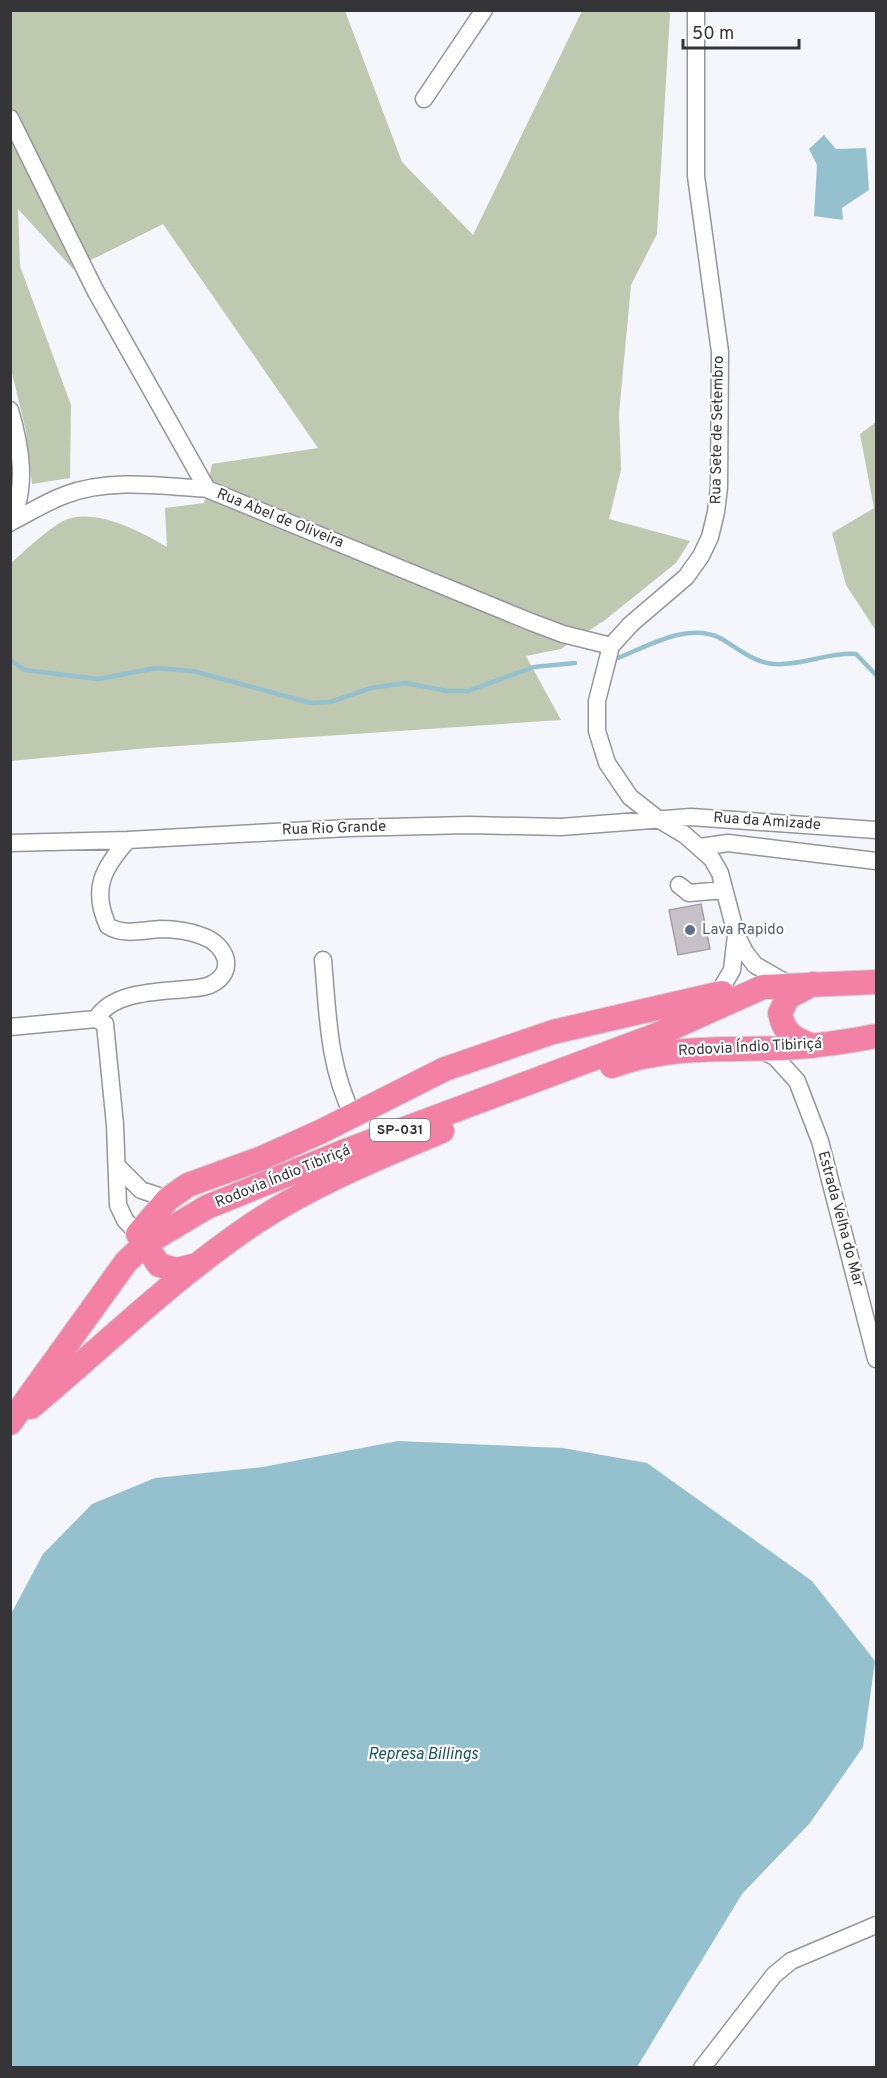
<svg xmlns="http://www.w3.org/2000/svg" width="887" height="2078" font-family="Overpass,sans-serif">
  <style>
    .green { fill: #bec9af }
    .water { fill: #95c1cf }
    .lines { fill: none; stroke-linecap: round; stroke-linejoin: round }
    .stream { stroke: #95c1cf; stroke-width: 4.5 }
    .building { fill: #c5c1c7; stroke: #a49fa5; stroke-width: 1.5 }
    .minor-casing { stroke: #95959c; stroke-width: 19 }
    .highway-casing { stroke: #d3d3d3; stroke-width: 26 }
    .minor { stroke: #fff; stroke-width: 16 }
    .highway { stroke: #f381a5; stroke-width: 24 }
    .service-dot { fill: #5c6f8a; stroke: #fff; stroke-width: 2 }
    .labels { text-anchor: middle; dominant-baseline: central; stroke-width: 4.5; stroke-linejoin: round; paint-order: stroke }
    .shield { fill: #fff; stroke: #727273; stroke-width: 1.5 }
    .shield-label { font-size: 14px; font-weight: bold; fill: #353537 }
    .street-label { font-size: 15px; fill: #353537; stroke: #fff }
    .service-label { font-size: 15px; fill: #4e5e75; stroke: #fff; text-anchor: start }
    .water-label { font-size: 16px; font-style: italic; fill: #165362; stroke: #fff }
  </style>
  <rect width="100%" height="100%" fill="#f5f5fc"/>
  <path class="green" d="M666,10L670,13L657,234L631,285L619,414L621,470L609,519L690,541L676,563L605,620L561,649L526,656L561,720L148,748L11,761V563C26,550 41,535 58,524C88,503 140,531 167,547L165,508L204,503L212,464L318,448L163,224L73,269L18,209L20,266L71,405L70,478L32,484L26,431L10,365L11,11H345L402,162L473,235L582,11Z
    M876,422V631L846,585L832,533L874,508L860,434Z"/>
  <path class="water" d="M824,135L836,149L866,148L869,190L842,208L843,220L814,216L817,165L809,149Z
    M398,1441L563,1448L647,1463L812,1581L875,1661L863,1747L810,1823L742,1894L637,2067H11V1614L43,1554L92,1504L155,1478L263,1467Z"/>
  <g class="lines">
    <path class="stream" d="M618,658C648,646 688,622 720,638C738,648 752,662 774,664C802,666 828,652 856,654L876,675
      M10,660L25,670L98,679L156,668L193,671L311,703L330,702L371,688L406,683L447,691H468L534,667L575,663"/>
  </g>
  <path class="building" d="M701,904L710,949L678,955L669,910Z"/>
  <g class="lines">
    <g class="minor-casing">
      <path id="minor" d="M696,10V176L720,352L719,487L716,512L710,537L701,556L686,577L631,624L611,646L597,701V731L607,763L630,797L658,819L685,835L712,859L720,873L736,934L745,952L755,965L788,984
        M424,99L484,10
        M10,118L95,290L207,489L531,622L563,634L611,646
        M10,410C21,447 28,488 10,523
        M11,522C29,513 46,502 65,495C109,478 162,486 207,489
        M10,843L128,840L348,828L469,825L561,827L691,817L876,830
        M700,847L728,843L876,861
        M679,885L689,893L724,890
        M323,960C328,1016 328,1065 353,1116
        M718,994L732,970L736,935
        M96,1019C113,991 158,992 187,989C195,988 203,988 210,985C238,972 226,944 202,936C189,931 175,929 161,929C143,930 124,936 108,926C91,889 103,868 128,840
        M10,1027L96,1019L105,1024L115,1125L118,1205L125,1220L138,1234
        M760,1050L775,1057L797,1081L820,1141L876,1359
        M117,1166L141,1190L168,1199
        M702,2068L774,1975L791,1961L876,1925"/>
    </g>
    <g class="highway-casing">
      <path id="highway" d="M813,984L788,997L780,1013C784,1034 794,1039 813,1046
        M612,1066C668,1045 727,1050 785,1048C816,1046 846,1042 876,1036
        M197,1265L177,1270L159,1265L138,1234L168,1199L188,1185L262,1158L320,1132L445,1069L553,1032L722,993
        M31,1407C104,1346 174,1277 253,1224C311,1185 378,1158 442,1131
        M10,1423L126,1262L145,1244L207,1207L348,1150L654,1036L763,987L876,982"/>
    </g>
    <use href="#minor" class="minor"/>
    <use href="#highway" class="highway"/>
  </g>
  <circle class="service-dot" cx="690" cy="930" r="6"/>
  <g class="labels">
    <rect class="shield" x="370" y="1119" width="60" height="22" rx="4.5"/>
    <g class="shield-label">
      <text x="400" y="1130">SP-031</text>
    </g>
    <g class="street-label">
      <text transform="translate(718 430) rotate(-89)">Rua Sete de Setembro</text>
      <text transform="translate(280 519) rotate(22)">Rua Abel de Oliveira</text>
      <text transform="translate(767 822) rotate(4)">Rua da Amizade</text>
      <text transform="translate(334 829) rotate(-2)">Rua Rio Grande</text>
      <text transform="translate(750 1048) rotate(-3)">Rodovia Índio Tibiriçá</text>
      <text transform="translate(283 1177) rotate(-22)">Rodovia Índio Tibiriçá</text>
      <text transform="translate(840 1219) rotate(75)">Estrada Velha do Mar</text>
    </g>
    <g class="service-label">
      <text x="702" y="930">Lava Rapido</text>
    </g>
    <g class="water-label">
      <text x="423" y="1755">Represa Billings</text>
    </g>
  </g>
  <rect width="887" height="2078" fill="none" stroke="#353537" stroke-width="24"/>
  <path d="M683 39v9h116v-9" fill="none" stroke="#353537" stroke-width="3"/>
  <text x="692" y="39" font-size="18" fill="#353537" stroke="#ffffff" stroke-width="4.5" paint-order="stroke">50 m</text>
</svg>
